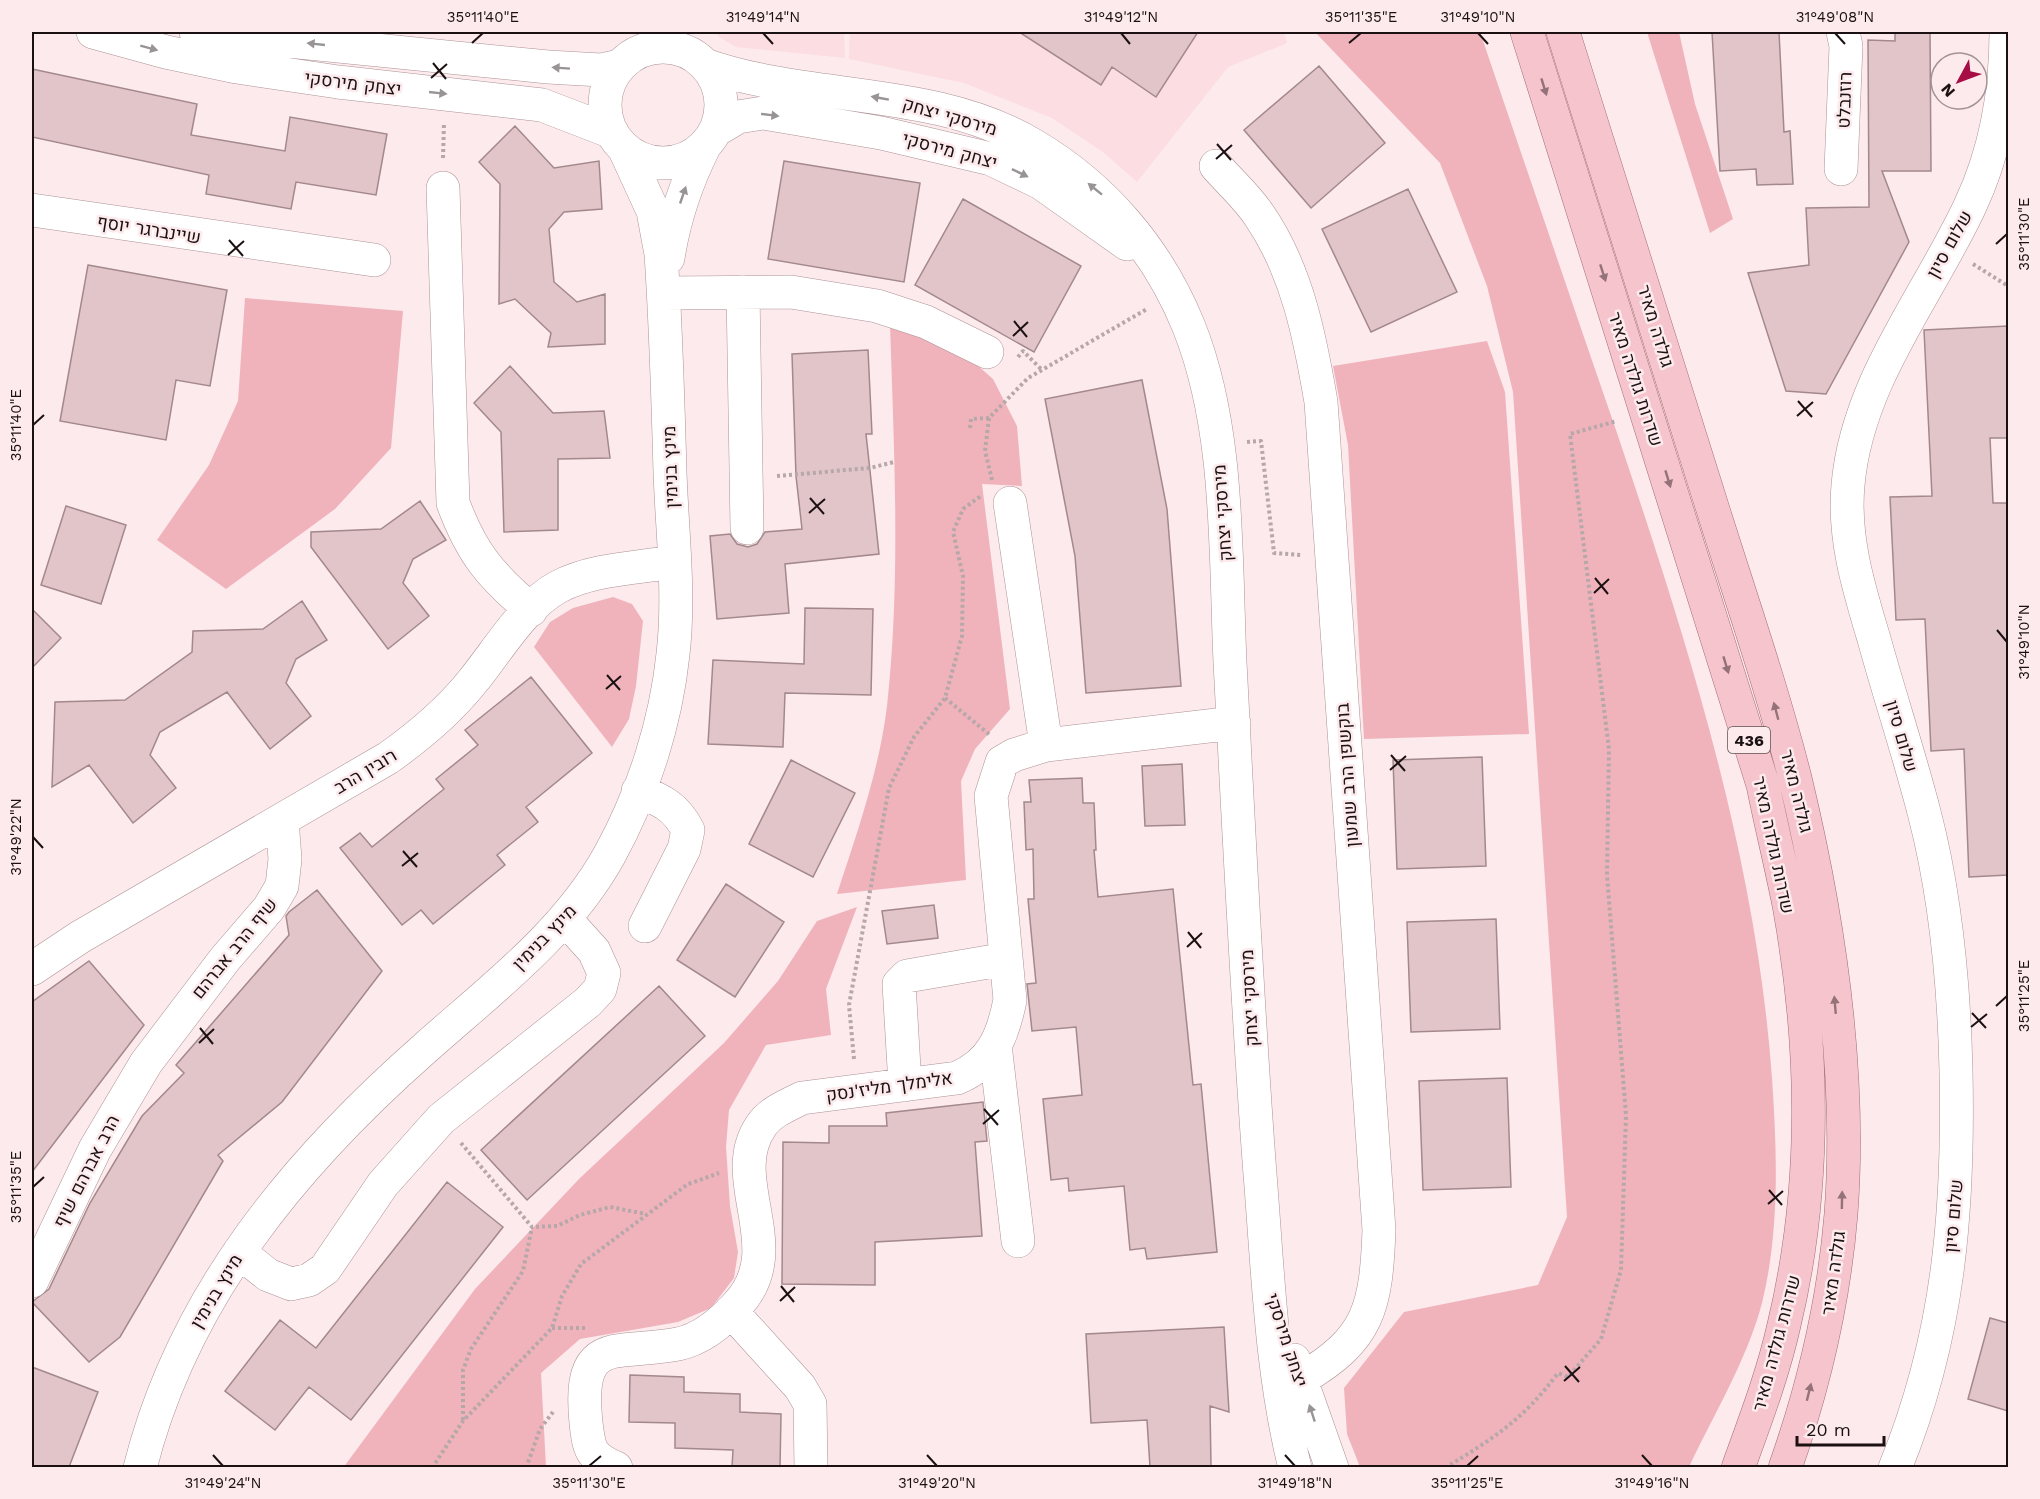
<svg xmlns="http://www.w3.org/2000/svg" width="2040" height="1499" font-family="'Work Sans',Heebo,sans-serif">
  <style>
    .built { fill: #fcdde1 }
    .green { fill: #f0b3bc }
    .building { fill: #e2c5c9; stroke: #a3888c; stroke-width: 1.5 }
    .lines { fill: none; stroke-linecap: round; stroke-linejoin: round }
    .minor-casing { stroke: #ad9295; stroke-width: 34 }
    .major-casing { stroke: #a56c75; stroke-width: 34 }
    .path { stroke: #b6a7a9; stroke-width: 4; stroke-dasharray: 3 3; stroke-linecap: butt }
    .minor { stroke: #fff; stroke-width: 33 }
    .major { stroke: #f6c4cc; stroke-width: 33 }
    .oneway { fill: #989495 }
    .oneway2 { fill: #937379 }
    .ticks { fill: none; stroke: #1b1113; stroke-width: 2 }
    .labels { text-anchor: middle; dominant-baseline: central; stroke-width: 5; stroke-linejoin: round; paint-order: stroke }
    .shield { fill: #fceaec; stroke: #5e5254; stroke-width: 1.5 }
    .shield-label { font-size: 16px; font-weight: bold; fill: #1b1113 }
    .street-label { font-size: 18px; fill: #1b1113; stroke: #fceaec }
    .neatline { fill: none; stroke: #1b1113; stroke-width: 2 }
    .ticks-label { font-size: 15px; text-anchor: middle; fill: #1b1113 }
  </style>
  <rect width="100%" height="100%" fill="#fceaec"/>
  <path class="built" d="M716,32H844L845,58L736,47L719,37Z
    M850,32H1284L1287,43L1228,67L1137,182L1103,152L1052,118L964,83L849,59Z"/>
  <path class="green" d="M1315,32H1480C1525,164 1570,297 1616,430C1687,641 1756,855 1772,1078C1777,1152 1780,1230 1762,1303C1747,1360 1714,1414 1689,1467H1360L1347,1434L1344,1388L1404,1312L1538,1285L1567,1217L1513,392L1487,286L1440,163Z
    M1647,32H1679L1695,104L1733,219L1710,233Z
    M245,298L403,311L391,448L335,509L226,589L157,540L209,465L238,401Z
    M890,324L961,351L993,379L1017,426L1022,486L982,484L1010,709L975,749L961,781L966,880L837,894C857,833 879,771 887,706C901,579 894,451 890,324Z
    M1487,341L1505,392L1529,734L1364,739L1348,445L1333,366Z
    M613,597L632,604L643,621L636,686L629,719L612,747L534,647L550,622L573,608Z
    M857,907L826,989L831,1035L766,1045L729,1110L726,1147L730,1206L738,1252L734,1278L711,1308L678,1322L580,1339L541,1373L546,1467L343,1468L475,1289L580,1178L724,1043L778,981L817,921Z"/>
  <path class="building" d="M1019,32H1198L1156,97L1112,67L1101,85Z
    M1712,32H1779L1784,132L1790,131L1793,184L1757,185L1756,169L1720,171Z
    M1895,32H1930L1931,171H1882L1909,242L1826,394L1786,391L1748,273L1809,265L1806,208L1869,207L1868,40L1895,41Z
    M1319,66L1385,143L1311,208L1244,130Z
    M32,69L197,104L191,135L285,151L290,117L387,134L376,195L296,182L291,209L206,194L209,175L32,137Z
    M515,126L554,168L599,161L602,209L564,212L549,229L554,282L577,302L605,294V344L548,347L551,333L515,299L499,304L500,184L479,162Z
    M784,161L920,183L904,282L768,259Z
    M1408,189L1457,292L1371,332L1322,229Z
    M963,199L1081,266L1034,352L915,285Z
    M88,265L227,290L210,386L176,380L166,440L60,421Z
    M2008,326V438H1990L1993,503H2008V875L1969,877L1964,749L1931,751L1925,619L1896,620L1890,497L1932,496L1924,330Z
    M868,350L872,434H866L879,554L785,564L789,613L717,619L710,536L730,534L737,544L748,547L757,544L765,532L802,529L796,476L792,354Z
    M510,366L553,413L604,411L610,458L558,459V530L504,532L501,432L474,403Z
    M1142,380L1167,509L1181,686L1086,693L1075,556L1045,399Z
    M420,501L446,540L413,559L403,583L429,616L388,649L311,547V532L381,529Z
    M66,506L126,525L101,604L41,585Z
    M302,601L327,640L296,659L286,683L311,716L270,749L227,692L160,732L150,755L176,788L133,823L89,765L52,787L55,702L125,700L192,652L193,631L263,629Z
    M805,608L873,609L871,695L785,693L783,747L708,744L713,660L804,664Z
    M32,609L61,638L32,668Z
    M531,677L592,753L526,807L538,822L497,855L505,865L433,924L421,910L402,925L340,848L360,833L372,847L444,789L436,779L478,745L465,730Z
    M1482,757L1486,866L1397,869L1393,760Z
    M791,760L855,793L813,877L749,844Z
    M1182,764L1185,825L1145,826L1142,766Z
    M1082,778L1083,803H1094L1096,850H1094L1098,897L1173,889L1193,1085L1201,1084L1217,1252L1147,1259L1145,1248L1130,1250L1124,1186L1069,1191L1068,1178L1051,1180L1043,1099L1082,1095L1076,1027L1032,1031L1027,984L1036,983L1028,899H1034L1033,849L1026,850L1024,802H1031L1029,780Z
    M726,884L784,922L735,997L677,960Z
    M317,890L382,971L282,1102L218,1155L223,1161L120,1337L89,1362L32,1302L49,1289L90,1203L142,1116L184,1073L176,1065L289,935L286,916L289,912Z
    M934,905L938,938L887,944L882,911Z
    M1496,919L1500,1029L1411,1032L1407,922Z
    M89,961L144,1025L32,1172V1002Z
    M659,986L705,1036L527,1200L481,1150Z
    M1507,1078L1511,1187L1423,1190L1419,1081Z
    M983,1102L987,1141L975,1142L982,1236L875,1242V1285L782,1284L783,1142L829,1143V1126H887L886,1113Z
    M447,1182L503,1227L351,1420L309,1387L275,1430L225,1391L280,1320L316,1348Z
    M1990,1318L2008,1323V1411L1968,1399Z
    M1224,1327L1229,1412L1210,1406L1211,1467H1150L1147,1420L1091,1423L1086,1334Z
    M32,1367L98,1392L69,1467H32Z
    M630,1375L684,1377V1392L740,1394V1412L781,1414L780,1467H732L733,1450L675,1448V1423L629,1422Z"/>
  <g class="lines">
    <g class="minor-casing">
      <path id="minor" d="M93,32L166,52L237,67L338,82L542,105L612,132
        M196,32L548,67L601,70L619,66
        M605 105a58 58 0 1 1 116 0a58 58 0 1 1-116 0Z
        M705,65C810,102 935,86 1033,145C1104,187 1158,250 1189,327C1230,430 1225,552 1230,662C1239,833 1247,1004 1260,1174C1268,1272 1271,1372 1295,1468
        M716,130L738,117L763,113L881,133L991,159L1041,183L1127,244
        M1216,166C1230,182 1247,197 1259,215C1297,270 1310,337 1321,402L1379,1230C1376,1307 1370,1339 1301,1379
        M1841,169L1846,46L1843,32
        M443,188L453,503C472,554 490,575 531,610
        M32,210L374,260
        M668,258C674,219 686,183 704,147
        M743,292L747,528
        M664,293L791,292L877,306L926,322L987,352
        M1010,503L1046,745
        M638,791C662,800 676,807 688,830L684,849L645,926
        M32,969L80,937L388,758C419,736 448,712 472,682C497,652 522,607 558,587C592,569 636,568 673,562
        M995,1045L1018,1241
        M905,1085L899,984L907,976L1006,959
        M239,1252L268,1275L291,1284L309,1280L325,1269L383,1184L441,1119L588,1002L600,989L604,973L594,951L565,919
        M32,1281L95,1149L146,1063L225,959L269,908L282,886L285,859L282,820
        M731,1311L800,1387L810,1404L811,1468
        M1294,1360L1332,1468
        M140,1468C183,1297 294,1164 423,1050C490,990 566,934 610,854C643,794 666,722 673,654C680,594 672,531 670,472C668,399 666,327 661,254L653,211L624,148
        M616,1468C590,1457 589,1449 586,1423C577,1333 615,1356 678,1344C702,1339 722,1322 738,1304C790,1248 724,1179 761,1126C770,1112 788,1105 802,1098L957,1078C993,1063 1003,1035 1010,1000L991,796L1002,762L1014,755L1046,745L1234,723
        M1895,1468C1949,1336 1959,1211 1956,1071C1954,984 1946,896 1924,812C1909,754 1890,697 1874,639C1859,589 1843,538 1848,485C1857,381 1927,298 1970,206C1996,151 2006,91 2006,32"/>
    </g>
    <g class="major-casing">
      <path id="major" d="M1527,32L1763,785C1771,825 1781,865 1789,905C1814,1043 1817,1188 1784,1325C1773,1374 1755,1421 1738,1468
        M1563,32C1612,188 1661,344 1710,500C1739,593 1771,684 1795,778C1829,919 1852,1069 1841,1214C1834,1300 1814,1386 1785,1468"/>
    </g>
    <path class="path" d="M443,158L444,123
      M1973,264L2008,286
      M1018,357L1023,351L1042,370
      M970,428L971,419L989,418
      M1247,442L1261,441L1274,553L1301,555
      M777,476L870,468L894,462
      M992,480L985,451L989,418L1028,378L1147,309
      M945,698L990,735
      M854,1059L849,1005L889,788L914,737L945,698L962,636L963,576L953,532L963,509L981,496
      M461,1143L532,1227L557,1226L580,1215L610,1207L646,1214
      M552,1328H588
      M463,1420V1370L471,1349L523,1271L532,1227
      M432,1468L463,1421L552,1328L562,1296L581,1264L688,1184L719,1173
      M526,1468L540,1429L553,1412
      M1445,1468C1494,1438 1523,1420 1558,1373L1568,1377L1601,1339L1621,1270L1626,1115L1607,875L1609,749L1570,434L1617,421"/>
    <use href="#minor" class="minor"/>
    <use href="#major" class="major"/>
  </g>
  <defs><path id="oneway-solid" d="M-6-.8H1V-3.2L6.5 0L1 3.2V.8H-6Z" transform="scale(1.5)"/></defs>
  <g class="oneway">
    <use href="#oneway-solid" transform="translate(316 44) rotate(-174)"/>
    <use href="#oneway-solid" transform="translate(149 48) rotate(15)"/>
    <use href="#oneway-solid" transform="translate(561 68) rotate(-176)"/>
    <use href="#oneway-solid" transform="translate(438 93) rotate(6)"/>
    <use href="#oneway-solid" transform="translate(880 98) rotate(-170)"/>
    <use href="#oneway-solid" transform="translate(770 115) rotate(7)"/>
    <use href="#oneway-solid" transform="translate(1020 173) rotate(26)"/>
    <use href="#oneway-solid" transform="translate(1095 189) rotate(-141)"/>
    <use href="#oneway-solid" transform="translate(683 195) rotate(-71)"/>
    <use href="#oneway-solid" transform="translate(1312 1413) rotate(-108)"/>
  </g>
  <g class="oneway2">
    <use href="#oneway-solid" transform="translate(1544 87) rotate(73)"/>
    <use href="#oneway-solid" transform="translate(1603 273) rotate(72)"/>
    <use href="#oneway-solid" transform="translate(1668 479) rotate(73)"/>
    <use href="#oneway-solid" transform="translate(1726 665) rotate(73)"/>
    <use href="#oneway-solid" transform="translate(1776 711) rotate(-105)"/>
    <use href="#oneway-solid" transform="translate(1835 1005) rotate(-95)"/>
    <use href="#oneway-solid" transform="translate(1842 1200) rotate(-89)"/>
    <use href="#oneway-solid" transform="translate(1809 1392) rotate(-76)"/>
  </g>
  <path class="ticks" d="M763,33L773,44M1121,33L1130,44M1478,33L1488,44M1835,33L1845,44M472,43L483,33M1349,43L1361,33M433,63L446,79M431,78L447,64M1217,144L1231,160M1216,159L1232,145M229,240L243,256M1996,244L2007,234M228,255L244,241M1014,321L1027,337M1013,336L1028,322M1798,401L1812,417M1797,416L1813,402M33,425L44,415M810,498L824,514M809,513L825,499M1595,578L1608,594M1594,593L1609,579M1997,630L2007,642M607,675L620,690M606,689L621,676M1391,755L1405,771M1390,770L1406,756M33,837L43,848M403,851L417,867M402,866L418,853M1188,932L1201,948M1187,947L1202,933M1996,1006L2007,996M1972,1013L1986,1028M1971,1027L1987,1014M200,1028L213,1044M199,1043L214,1029M984,1109L998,1125M983,1124L999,1110M33,1187L44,1177M1769,1190L1782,1205M1768,1204L1783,1191M781,1286L794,1302M780,1301L795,1287M1565,1366L1579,1382M1564,1381L1580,1367M213,1455L223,1466M927,1455L937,1466M1285,1455L1295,1466M1642,1455L1652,1466M589,1466L601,1456M1467,1466L1478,1456"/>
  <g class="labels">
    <rect class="shield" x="1728" y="727" width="42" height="26" rx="4.5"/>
    <g class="shield-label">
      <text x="1749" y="740">436</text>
    </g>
    <g class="street-label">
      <text transform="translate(353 83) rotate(7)">יצחק מירסקי</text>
      <text transform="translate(1844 100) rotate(-88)">רוזנבלט</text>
      <text transform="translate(950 116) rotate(16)">מירסקי יצחק</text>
      <text transform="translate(950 150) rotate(15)">יצחק מירסקי</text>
      <text transform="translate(149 229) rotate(9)">שיינברגר יוסף</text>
      <text transform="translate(1949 244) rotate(-61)">שלום סיון</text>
      <text transform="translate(1656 326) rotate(73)">גולדה מאיר</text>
      <text transform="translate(1636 379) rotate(72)">שדרות גולדה מאיר</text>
      <text transform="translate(670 467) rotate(-92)">מינץ בנימין</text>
      <text transform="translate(1222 513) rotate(-94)">מירסקי יצחק</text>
      <text transform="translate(1902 736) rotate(74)">שלום סיון</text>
      <text transform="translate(365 771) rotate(-31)">רובין הרב</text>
      <text transform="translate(1347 775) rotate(-94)">בוקשפן הרב שמעון</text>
      <text transform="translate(1797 791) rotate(76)">גולדה מאיר</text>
      <text transform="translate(1774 845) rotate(78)">שדרות גולדה מאיר</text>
      <text transform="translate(544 937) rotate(-46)">מינץ בנימין</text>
      <text transform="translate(234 948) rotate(-51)">שיף הרב אברהם</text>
      <text transform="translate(1249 998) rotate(-93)">מירסקי יצחק</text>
      <text transform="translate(889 1086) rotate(-8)">אלימלך מליז'נסק</text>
      <text transform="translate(86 1171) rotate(-63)">הרב אברהם שיף</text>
      <text transform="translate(1953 1216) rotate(-85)">שלום סיון</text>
      <text transform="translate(1833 1273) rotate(-82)">גולדה מאיר</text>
      <text transform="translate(216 1291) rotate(-59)">מינץ בנימין</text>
      <text transform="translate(1287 1340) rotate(72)">יצחק מירסקי</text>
      <text transform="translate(1776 1343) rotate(-75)">שדרות גולדה מאיר</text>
    </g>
  </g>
  <rect width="2040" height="1499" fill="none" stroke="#fceaec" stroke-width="66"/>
  <g transform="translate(1959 81) rotate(229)"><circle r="28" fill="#fceaec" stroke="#a29395" stroke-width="1.5"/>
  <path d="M0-4.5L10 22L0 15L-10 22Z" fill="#a50d44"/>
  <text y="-9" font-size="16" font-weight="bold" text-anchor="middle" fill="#1b1113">N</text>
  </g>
  <path d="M1797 1436v9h87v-9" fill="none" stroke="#1b1113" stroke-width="3"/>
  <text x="1806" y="1436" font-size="18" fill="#1b1113" stroke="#fceaec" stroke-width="4.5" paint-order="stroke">20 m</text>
  <rect x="33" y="33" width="1974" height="1433" class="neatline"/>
  <g class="ticks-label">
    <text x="483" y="22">35°11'40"E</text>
    <text x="763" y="22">31°49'14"N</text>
    <text x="1121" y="22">31°49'12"N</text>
    <text x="1361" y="22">35°11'35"E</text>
    <text x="1478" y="22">31°49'10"N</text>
    <text x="1835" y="22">31°49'08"N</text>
    <text transform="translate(2024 234) rotate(-90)" y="5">35°11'30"E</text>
    <text transform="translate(16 425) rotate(-90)" y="5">35°11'40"E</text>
    <text transform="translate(2024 642) rotate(-90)" y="5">31°49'10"N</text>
    <text transform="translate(16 837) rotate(-90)" y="5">31°49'22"N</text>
    <text transform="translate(2024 996) rotate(-90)" y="5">35°11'25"E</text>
    <text transform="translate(16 1187) rotate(-90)" y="5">35°11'35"E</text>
    <text x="223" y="1488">31°49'24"N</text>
    <text x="589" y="1488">35°11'30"E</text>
    <text x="937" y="1488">31°49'20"N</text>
    <text x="1295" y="1488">31°49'18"N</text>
    <text x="1467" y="1488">35°11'25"E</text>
    <text x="1652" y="1488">31°49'16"N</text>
  </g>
</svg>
